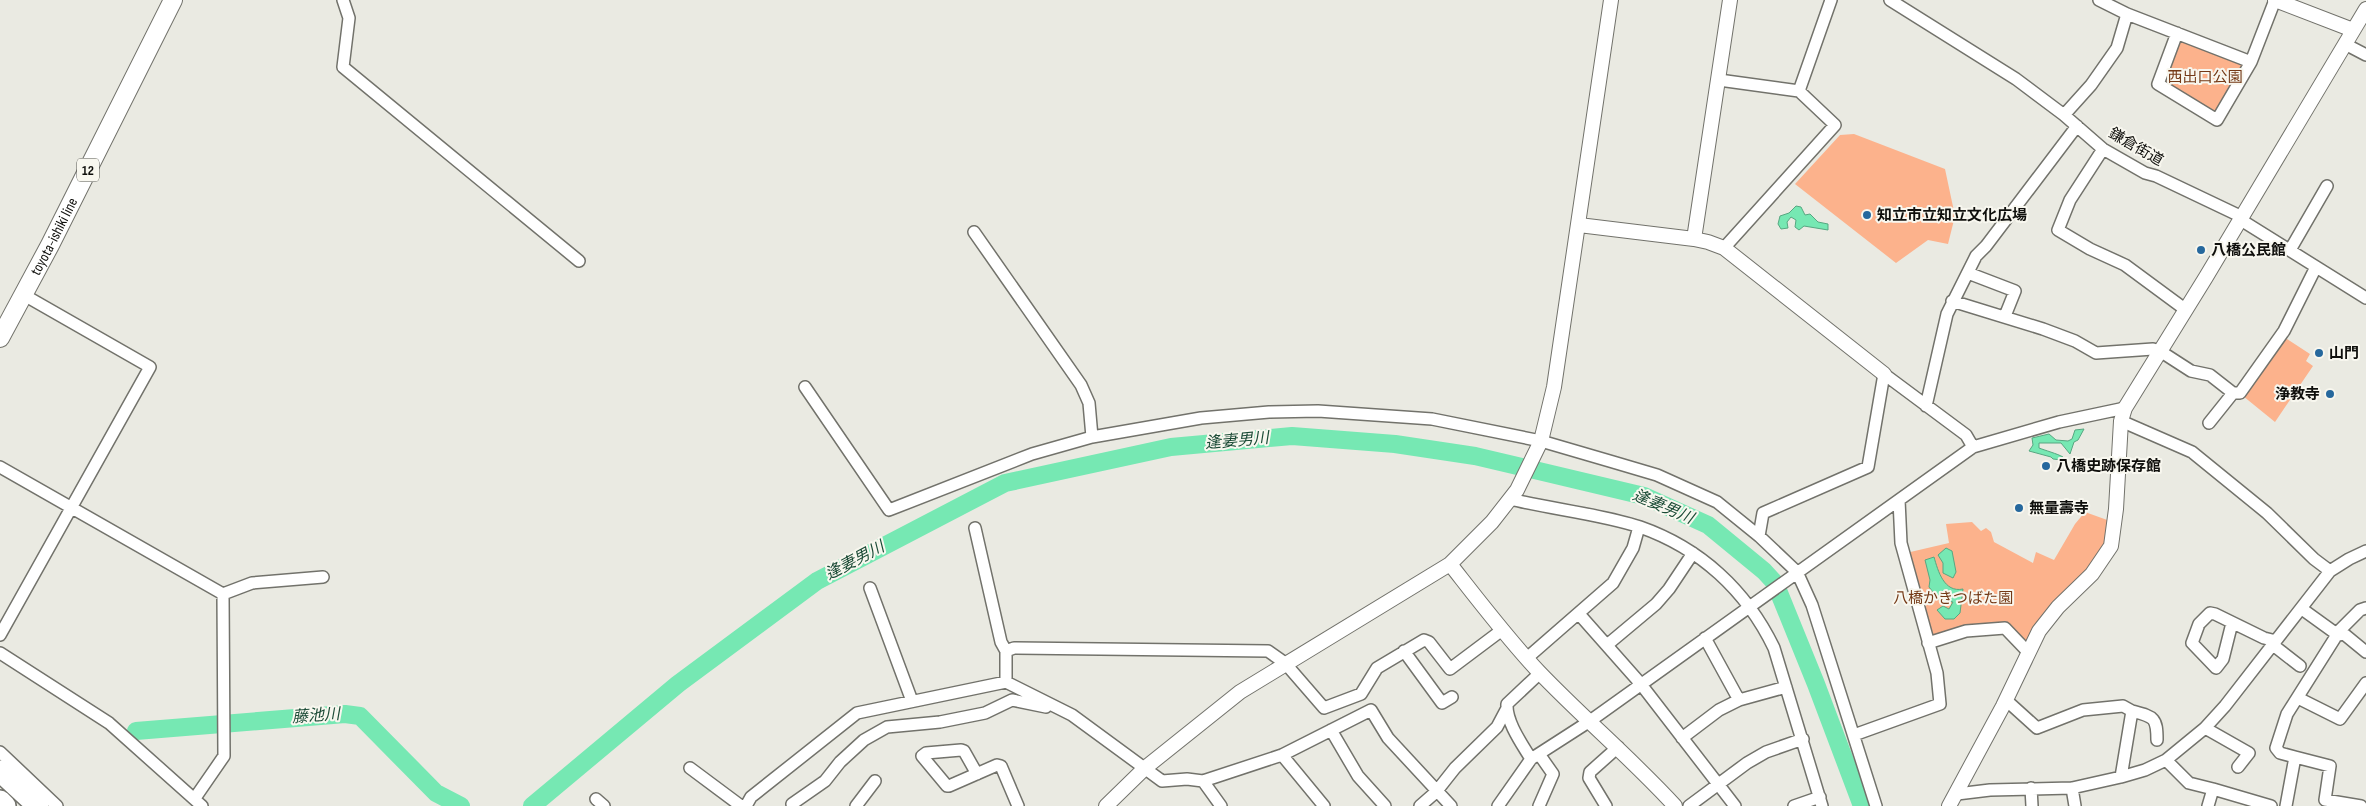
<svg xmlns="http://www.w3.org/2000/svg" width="2366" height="806" font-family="'Sofia Sans Condensed','Noto Sans JP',sans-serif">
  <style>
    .green { fill: #fcb28c }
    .water { fill: #76e8b3; stroke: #57a781 }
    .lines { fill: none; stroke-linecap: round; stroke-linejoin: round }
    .river { stroke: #76e8b3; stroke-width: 18 }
    .minor-casing { stroke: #72726b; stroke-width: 14 }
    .tertiary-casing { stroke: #72726b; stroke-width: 16 }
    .primary-casing { stroke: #72726b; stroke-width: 20 }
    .motorway-casing { stroke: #72726b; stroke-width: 24 }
    .minor { stroke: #fff; stroke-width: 11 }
    .tertiary { stroke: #fff; stroke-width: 14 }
    .primary { stroke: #fff; stroke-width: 18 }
    .motorway { stroke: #fff; stroke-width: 21 }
    .poi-dot { fill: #26689d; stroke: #f8f7ef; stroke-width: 2 }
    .labels { text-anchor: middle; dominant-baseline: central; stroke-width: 4; stroke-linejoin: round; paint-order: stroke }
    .shield { fill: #f8f7ef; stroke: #555550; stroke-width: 1 }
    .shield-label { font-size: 14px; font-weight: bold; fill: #0f0f0c }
    .park-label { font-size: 15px; fill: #743916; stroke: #f8f7ef }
    .street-label { font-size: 15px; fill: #0f0f0c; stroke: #f8f7ef }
    .poi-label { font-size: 15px; font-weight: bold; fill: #0f0f0c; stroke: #f8f7ef; text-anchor: start }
    .water-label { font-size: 16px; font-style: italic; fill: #1b4b36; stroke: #f8f7ef }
  </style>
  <rect width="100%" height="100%" fill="#eaeae2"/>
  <path class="green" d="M2185,41L2242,64L2244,68L2217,110L2214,111L2168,84L2165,80L2180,43Z
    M1854,134L1945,169L1955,216L1948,244L1928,240L1896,263L1795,184L1840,135Z
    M2287,339L2310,354L2306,361L2313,366L2275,422L2243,396L2281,344Z
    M2085,512L2110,521L2109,535L2091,568L2025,645L2008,625L1936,638L1929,635L1906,553L1949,543L1946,524L1972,522L1981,531L1986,528L1991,532L1994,542L2033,563L2036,552L2054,560L2075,524Z"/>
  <path class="water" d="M1796,206L1801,207L1805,215L1810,214L1818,222L1828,224V230L1804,226L1799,230L1795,227L1796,220L1791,217L1787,222L1788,228L1781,229L1778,224L1780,216L1789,213Z
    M2084,429L2078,440L2074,442L2070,454L2061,443H2039V448C2044,450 2058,454 2063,457L2062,460L2053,459L2051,457L2029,451L2033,445L2032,438L2049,434L2056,440L2068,441L2072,439L2075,430Z
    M1946,548L1952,551L1956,572L1953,578L1943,573V563L1938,555Z
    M1934,557C1938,571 1944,593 1963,589L1960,613L1954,619H1945L1937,610L1943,606L1949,609L1953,602L1939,600L1929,587L1930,580L1925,560Z"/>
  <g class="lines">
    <path class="river" d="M136,731L345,714L360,716L436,793L461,806
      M532,806L678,684L817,581L1005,483L1171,447L1292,436L1395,444L1475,456L1644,496L1708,525L1764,571L1775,583L1816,684L1862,806"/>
    <g class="minor-casing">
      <path id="minor" d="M343,0L349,18L343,67L579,261
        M1890,0L2016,79L2064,115L2103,149L2145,173L2156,176L2238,215L2241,220L2366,298
        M2099,0L2127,14L2251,62L2275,0
        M2177,33L2158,84L2217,120L2251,62
        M2345,44L2366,55
        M1719,80L1799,91L1835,125L1724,248
        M1799,91L1831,0
        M2064,115L2091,85L2117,48L2127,14
        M2103,149L2070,200L2058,230L2090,249L2125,265L2186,310
        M974,232L1081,385L1089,403L1092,437
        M2290,250L2327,186
        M1968,273L2015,291L2005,316
        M1952,301L2043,329L2075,341L2096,353L2153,349L2160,351L2191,371L2210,375L2233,393
        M805,387L889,510L1032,454L1092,437L1201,418L1269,412L1318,411L1432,419L1541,441L1613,462L1657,475L1717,502L1759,536L1797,572L1812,605L1876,806
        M1926,406L1947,314L1976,256L1986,246L2077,126
        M2121,421L2192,452L2267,513L2314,559L2330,571
        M2209,423L2233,393H2240L2284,331L2316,267
        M0,467L223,594
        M1510,499C1550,509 1601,514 1640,527C1700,548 1746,590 1774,648L1822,806
        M975,528L1001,642L1006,651
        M1759,536L1763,513L1868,467L1884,374L1966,435L1973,447
        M870,588L912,701
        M223,594L252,583L323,577
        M2302,609L2338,635L2344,634L2366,652
        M1579,614L1640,683L1735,806
        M2232,623L2223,659L2216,668L2192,643L2199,624L2210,613L2215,614L2264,638L2276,641
        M0,635L150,367L24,295
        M1705,638L1739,700
        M1928,643L1966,631L2005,628L2028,652
        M1607,645L1656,604L1669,589L1693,553
        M2273,645L2300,666
        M1404,651L1442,703L1452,697
        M0,653L109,723L202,806
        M1527,658L1613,583L1633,548L1639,527
        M1006,682V651L1014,648L1268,651L1285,663L1324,708L1361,694L1377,668L1424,640L1429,642L1450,669L1502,630
        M2298,698L2340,719L2366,683
        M2006,700L2037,728L2083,710L2123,706L2132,711
        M2205,728L2249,753L2238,767
        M1331,730L1358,776L1385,806
        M1854,735L1940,704L1937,673L1901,543L1899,500
        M1682,738L1719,710L1739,700L1786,687
        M0,752L57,806
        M1539,754L1553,774L1539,806
        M1282,755L1324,806
        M2295,757L2330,766L2325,800L2361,806
        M1531,759C1522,744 1506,722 1507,704L1540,673
        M2166,760L2189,783L2213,789
        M690,768L741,806
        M977,774L964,751L961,750L926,753L922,756L947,786H949L997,765L1001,766L1018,806
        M2121,777L2132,711C2154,717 2157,717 2157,740
        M1203,781L1221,806
        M2031,788L2032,806
        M2072,788L2075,806
        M1957,794L1990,790L2072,788L2121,777L2145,770L2166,760L2205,728L2225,706L2330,571L2349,559L2366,551
        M195,798L224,756L223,594
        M596,799L604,806
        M792,804L825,781L840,762L864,740L887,727L940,722L985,713L1012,700L1046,707
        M746,806L751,797L857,713L1006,682L1072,715L1162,781L1187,779L1203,781L1282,755L1371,710L1388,738L1451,806
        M856,806L875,781
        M1420,806L1436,792L1455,768L1497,727L1506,710
        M1498,806L1531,759L1590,721L1973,447L2059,422L2125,408
        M1606,806L1589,778L1590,772L1618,747
        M1689,806L1747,763L1766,752L1803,739
        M1794,806L1820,797
        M2208,806L2213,789L2271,806
        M2286,806L2295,757L2280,753L2276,748L2287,714L2340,630L2360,610L2366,608"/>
    </g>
    <g class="tertiary-casing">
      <path id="tertiary" d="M2275,0L2353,30
        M1579,225L1694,239L1708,242L1724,248L1884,374
        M1694,239L1730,0
        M1450,564C1479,601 1507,638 1539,672C1583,718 1632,759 1675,806
        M1106,806L1145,768L1240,692L1450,564L1492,522L1517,490L1541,441L1554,387L1611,0
        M1949,806L2003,706L2039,631L2058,607L2092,574L2111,546L2116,509L2121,421L2125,408L2206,277L2366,9"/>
    </g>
    <g class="primary-casing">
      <g id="primary">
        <path id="s1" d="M0,338L50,245L173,0"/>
      </g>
    </g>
    <g class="motorway-casing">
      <path id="motorway" d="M0,771L38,806
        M0,801L5,806"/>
    </g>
    <use href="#minor" class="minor"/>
    <use href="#tertiary" class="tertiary"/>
    <use href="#primary" class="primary"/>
    <use href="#motorway" class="motorway"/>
  </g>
  <g class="poi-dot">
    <circle cx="1867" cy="215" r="5"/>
    <circle cx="2201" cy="250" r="5"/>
    <circle cx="2319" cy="353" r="5"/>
    <circle cx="2330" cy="394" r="5"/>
    <circle cx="2046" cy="466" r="5"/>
    <circle cx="2019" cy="508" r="5"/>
  </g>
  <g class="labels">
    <rect class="shield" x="77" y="158.5" width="22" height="23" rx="4"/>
    <g class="shield-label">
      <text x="88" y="170">12</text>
    </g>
    <g class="park-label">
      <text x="2205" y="77">西出口公園</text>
      <text x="1953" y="598">八橋かきつばた園</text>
    </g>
    <g class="street-label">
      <text transform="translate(2136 147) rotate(30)">鎌倉街道</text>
      <text stroke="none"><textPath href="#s1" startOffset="115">toyota-ishiki line</textPath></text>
    </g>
    <g class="poi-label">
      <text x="1877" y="215">知立市立知立文化広場</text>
      <text x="2211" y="250">八橋公民館</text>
      <text x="2329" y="353">山門</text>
      <text x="2320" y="394" text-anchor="end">浄教寺</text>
      <text x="2056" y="466">八橋史跡保存館</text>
      <text x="2029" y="508">無量壽寺</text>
    </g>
    <g class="water-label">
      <text transform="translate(1237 441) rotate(-5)">逢妻男川</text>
      <text transform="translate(1663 507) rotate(23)">逢妻男川</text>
      <text transform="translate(855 561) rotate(-28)">逢妻男川</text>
      <text transform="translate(316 716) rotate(-4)">藤池川</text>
    </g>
  </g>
</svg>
